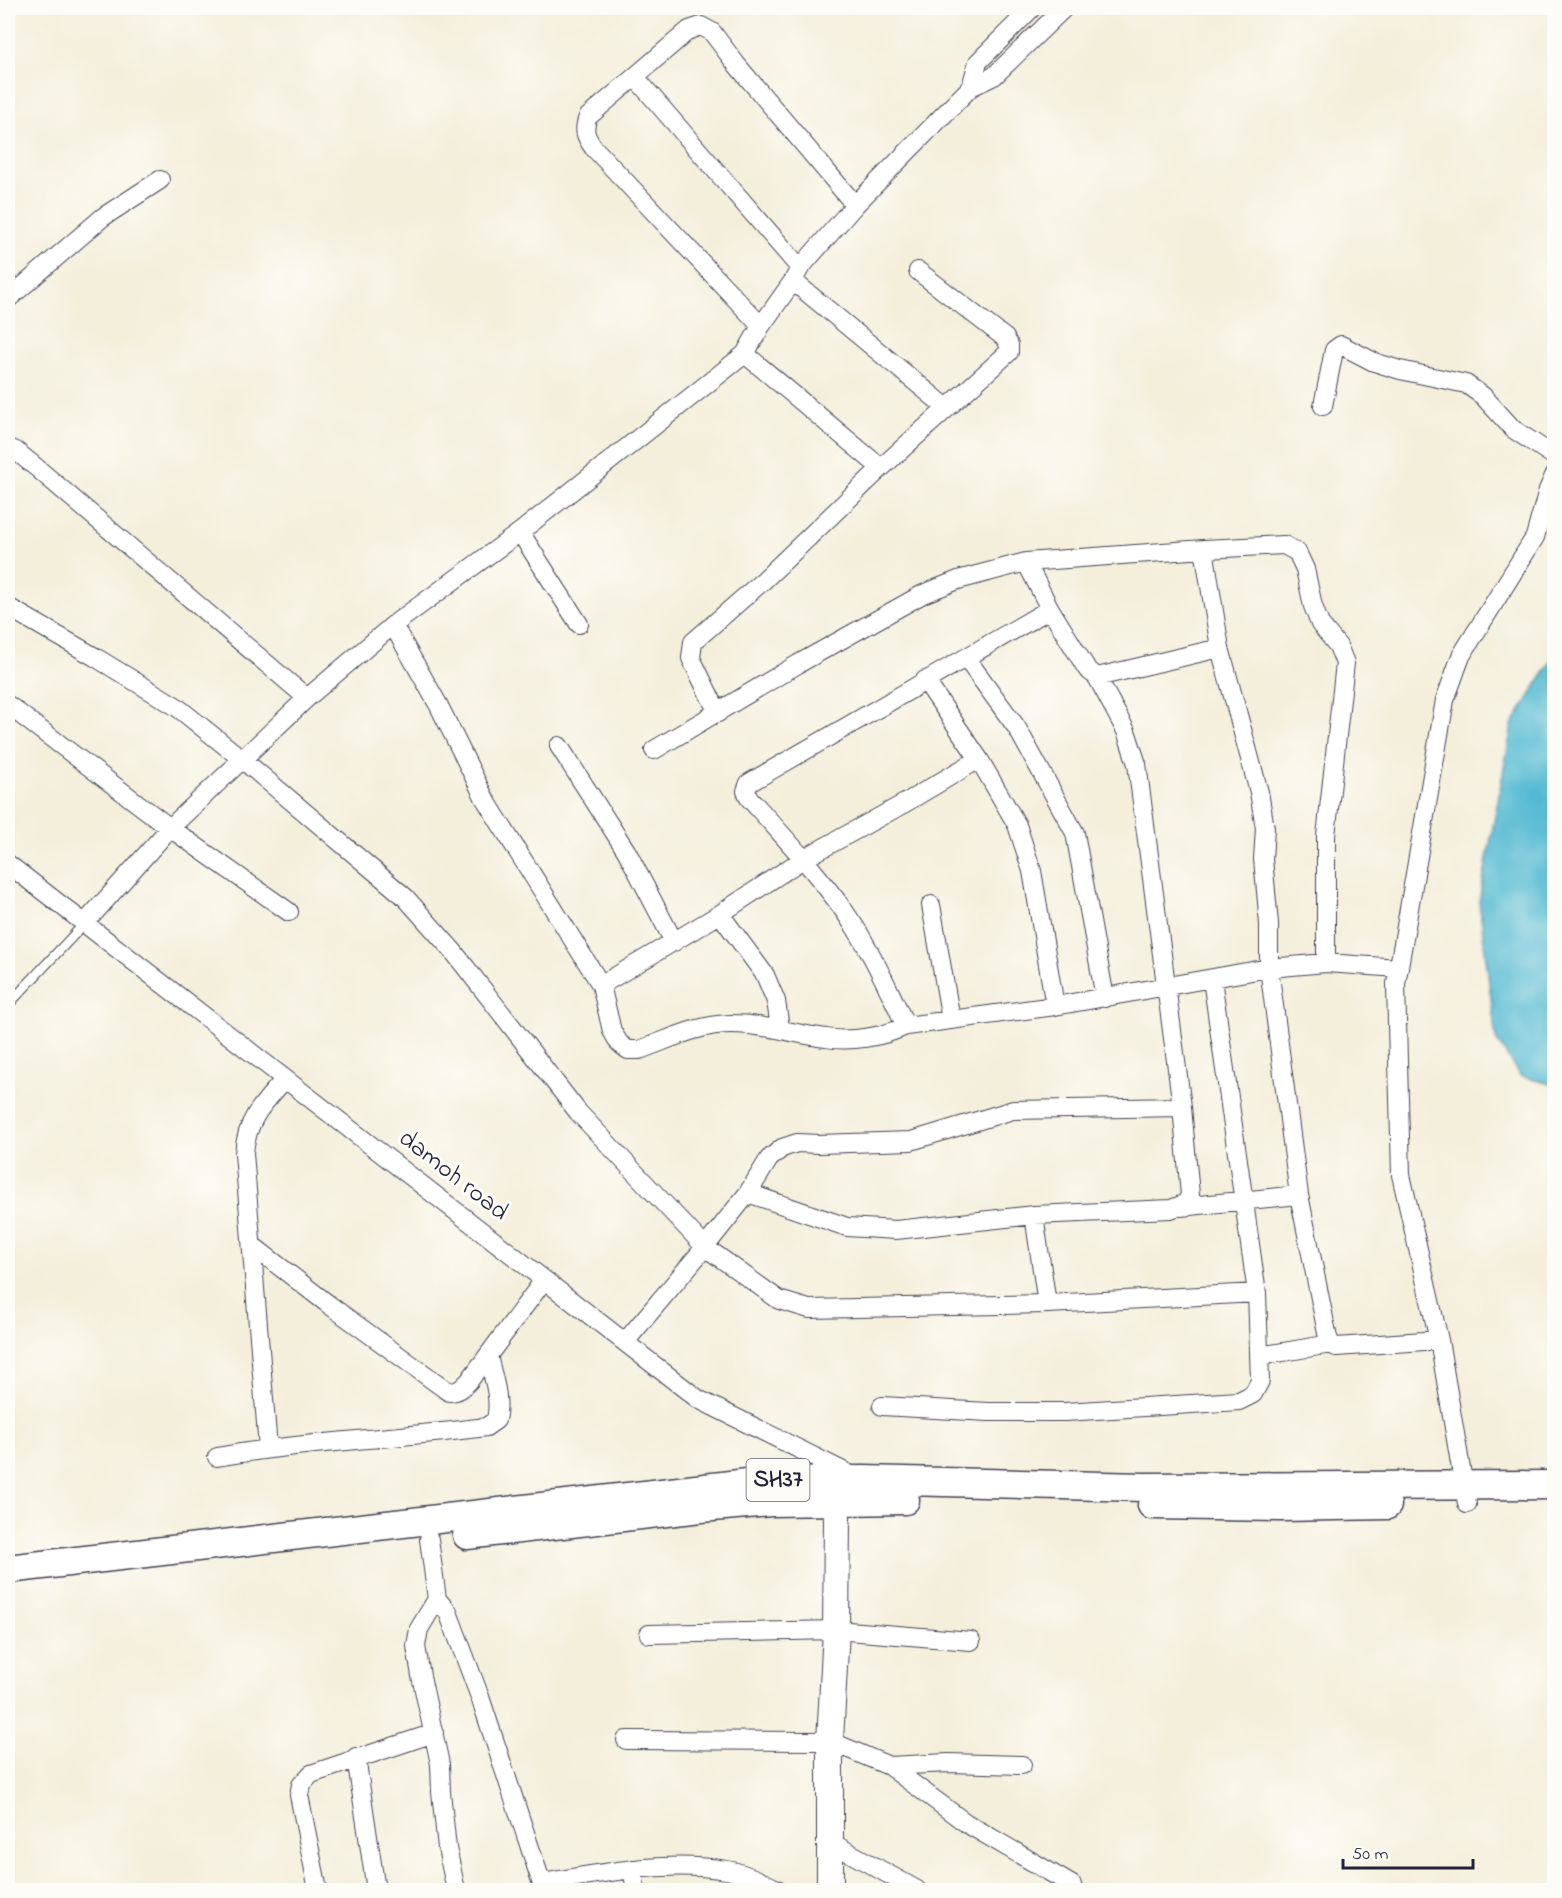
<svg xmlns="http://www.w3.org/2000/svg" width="1562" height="1898" font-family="'Indie Flower',sans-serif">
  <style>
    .water { fill: #53b9d2; stroke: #3a6e86; stroke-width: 1.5 }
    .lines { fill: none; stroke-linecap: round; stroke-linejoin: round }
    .lane-casing { stroke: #424153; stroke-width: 11 }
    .street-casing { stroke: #424153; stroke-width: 20 }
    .secondary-casing { stroke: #424153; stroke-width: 28 }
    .primary-casing { stroke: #424153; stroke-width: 31 }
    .lane { stroke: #fff; stroke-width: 9 }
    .street { stroke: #fff; stroke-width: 18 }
    .secondary { stroke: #fff; stroke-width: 26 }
    .primary { stroke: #fff; stroke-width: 28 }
    .labels { text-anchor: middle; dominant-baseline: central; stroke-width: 6; stroke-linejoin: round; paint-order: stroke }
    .shield { fill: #fdfcf7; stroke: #646373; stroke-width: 1.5 }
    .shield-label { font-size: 24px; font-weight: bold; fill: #22223b }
    .street-label { font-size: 26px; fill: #22223b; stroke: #fdfcf7 }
  </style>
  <rect width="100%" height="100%" fill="#fdfcf7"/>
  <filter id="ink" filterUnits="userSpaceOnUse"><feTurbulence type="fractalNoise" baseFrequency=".0167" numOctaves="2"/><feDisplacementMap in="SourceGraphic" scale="12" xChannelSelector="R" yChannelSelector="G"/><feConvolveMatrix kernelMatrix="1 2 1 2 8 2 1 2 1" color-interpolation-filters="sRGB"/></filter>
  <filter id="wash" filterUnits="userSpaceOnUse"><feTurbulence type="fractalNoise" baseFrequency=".008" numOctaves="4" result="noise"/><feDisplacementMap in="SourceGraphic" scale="24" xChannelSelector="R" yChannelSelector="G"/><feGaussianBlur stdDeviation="1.35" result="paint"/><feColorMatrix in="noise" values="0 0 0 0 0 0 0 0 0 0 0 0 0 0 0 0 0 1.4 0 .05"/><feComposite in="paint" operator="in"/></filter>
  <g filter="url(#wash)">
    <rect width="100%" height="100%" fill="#f4efdb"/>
    <path class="water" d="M1554,657V1085L1520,1076L1496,1039L1479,902L1512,725Z"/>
  </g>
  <g filter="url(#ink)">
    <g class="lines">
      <g class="lane-casing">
        <path id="lane" d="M8,1005L85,923"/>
      </g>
      <g class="street-casing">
        <path id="street" d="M635,77L800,268
          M971,87L978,62L1032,8
          M793,281L947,408
          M8,299L103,217L160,180
          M761,326L593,147C585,136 583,130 588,117L689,30L701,26L712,32L736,64L855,205
          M745,354L881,468
          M1323,406L1334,350L1341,345L1374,362L1400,370L1466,384L1483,396L1513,429L1554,456
          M8,448L16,451L37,468L307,698
          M520,532L579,624
          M1204,549L1220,648L1259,792L1265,828L1263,859L1269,924V968L1299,1195L1328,1338L1331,1344L1336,1347L1439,1340
          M8,607L95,657L177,707L243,760L405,897L453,951L578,1112L705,1247L779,1300L809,1309L1047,1304L1257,1293
          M393,625L439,706L485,799L601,985L612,1031L619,1043L628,1050H639C668,1040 699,1024 731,1024C765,1024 793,1034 826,1038C851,1042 883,1037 906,1026L1055,1006L1269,968L1326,963L1399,968
          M966,658L1017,728L1075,833L1105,998
          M1097,677L1220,648
          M925,680L979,759L1017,825L1032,871L1055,1006
          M8,705L170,828L289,912
          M718,713L691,658L693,642L764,580L881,468L1009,352V345L1005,338L918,271
          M559,746L627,852L674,942
          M654,750L798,664L923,594L958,580L1026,562L1204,549L1284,545L1297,552L1305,569L1313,606L1320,624L1338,646L1345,663L1326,836V963
          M8,864L698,1399L855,1477
          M931,905L951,1020
          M720,914L765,975L776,1001L780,1028
          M85,923L170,828L307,698L393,625L520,532L745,354L761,326L793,281L800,268L855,205L971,87L994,76L1064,8
          M601,985L720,914L803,859L905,803L979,759
          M906,1026C890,993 875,958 855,927C825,881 786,839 749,798L746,791L749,783L1050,609
          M748,1193L847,1227L896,1230L1034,1215L1171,1209L1186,1203L1190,1195L1182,1107L1137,764L1126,731L1097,677L1087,669L1050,609L1026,562
          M1180,1207L1299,1195
          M1034,1215L1047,1304
          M253,1246L328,1304L449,1392C459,1392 462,1388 469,1381L544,1280
          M625,1342L705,1247L748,1193L769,1159L782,1148L797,1143L819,1144L911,1141L1013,1110L1182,1107
          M1259,1356L1331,1344
          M882,1406L988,1412H1065L1239,1401L1253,1394L1260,1381L1257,1293L1212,979
          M268,1448L244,1153C247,1118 263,1104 285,1079
          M217,1457C306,1441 396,1439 486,1427L496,1420C501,1399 493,1377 488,1356
          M1467,1504L1439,1340L1401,1175L1396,984L1445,700L1461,656L1535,537L1548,490L1554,476
          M429,1539L437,1599L448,1612L480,1697L544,1890
          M437,1599L419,1629L416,1646L421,1676L440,1764L441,1792L447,1848L456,1890
          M649,1634L836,1630L971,1641
          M626,1740L830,1741L889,1766L966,1823L1072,1885
          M356,1757L376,1890
          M889,1766L948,1763L1022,1765
          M830,1842L917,1890
          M632,1869L636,1890
          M542,1883C603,1873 665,1860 727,1870C745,1873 763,1882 779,1890
          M318,1890L299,1795L301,1785L311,1774L434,1733"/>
      </g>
      <g class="secondary-casing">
        <path id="secondary" d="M830,1890V1741L836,1630L837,1520L836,1501L832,1480"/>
      </g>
      <g class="primary-casing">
        <path id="primary" d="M1152,1505L1281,1507L1387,1505
          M467,1535L701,1508L771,1502L905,1500
          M8,1569L765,1481L863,1480L1144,1487L1554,1485"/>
      </g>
      <use href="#lane" class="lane"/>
      <use href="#street" class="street"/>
      <use href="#secondary" class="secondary"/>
      <use href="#primary" class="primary"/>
    </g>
  </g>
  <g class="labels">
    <rect class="shield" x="746.5" y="1459" width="63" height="42" rx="4.5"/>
    <g class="shield-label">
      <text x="778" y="1480">SH37</text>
    </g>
    <g class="street-label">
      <text transform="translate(453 1176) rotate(38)">damoh road</text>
    </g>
  </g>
  <rect width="1562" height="1898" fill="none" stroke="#fdfcf7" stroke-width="30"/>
  <path d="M1343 1859v9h130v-9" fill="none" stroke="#22223b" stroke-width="3"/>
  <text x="1352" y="1859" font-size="18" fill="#22223b" stroke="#fdfcf7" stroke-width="4.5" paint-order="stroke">50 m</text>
</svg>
